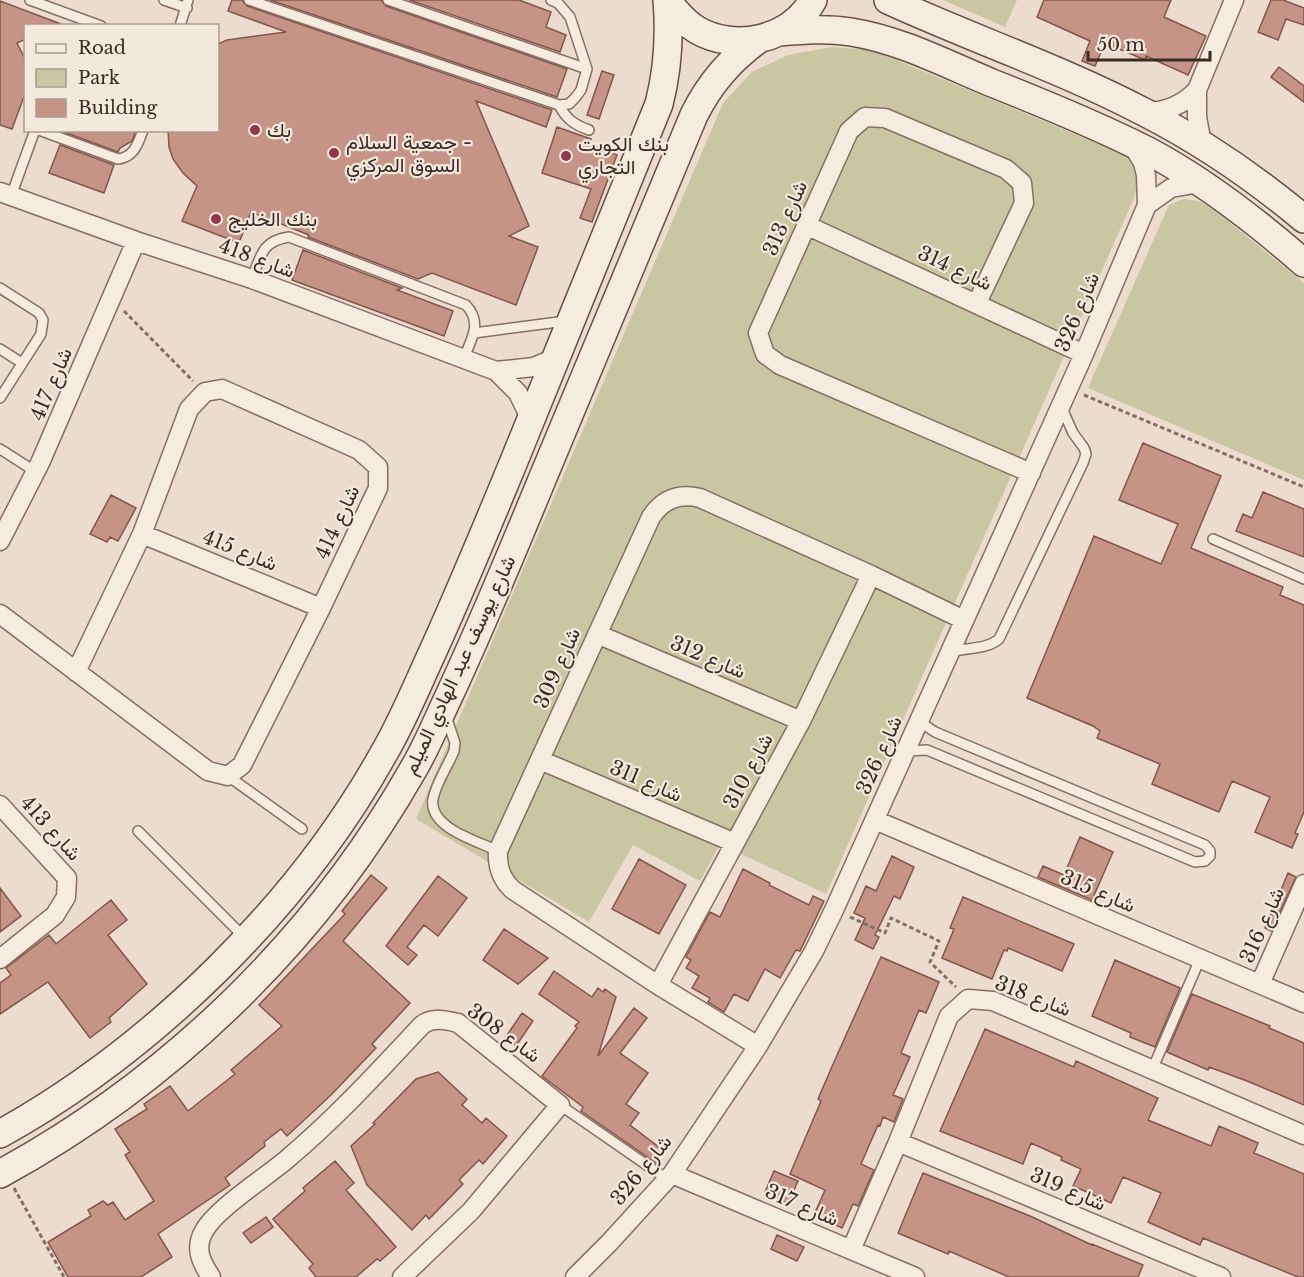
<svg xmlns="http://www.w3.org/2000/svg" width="1304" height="1277" font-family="'Libre Baskerville',Vazirmatn,serif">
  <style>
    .green { fill: #c9c6a1 }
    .building { fill: #c59487; stroke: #84554a; stroke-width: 1.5 }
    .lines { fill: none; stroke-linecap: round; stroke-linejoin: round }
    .lane-casing { stroke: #876e62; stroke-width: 12 }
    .street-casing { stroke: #876e62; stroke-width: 21 }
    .secondary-casing { stroke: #695045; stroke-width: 30 }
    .path { stroke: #876e62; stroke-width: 3; stroke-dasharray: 4.5 3; stroke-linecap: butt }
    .lane { stroke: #f6ebdf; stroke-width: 9 }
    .street { stroke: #f6ebdf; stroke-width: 18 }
    .secondary { stroke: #f6ebdf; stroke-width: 27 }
    .poi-dot { fill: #90384a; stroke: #f3e8dc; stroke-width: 2 }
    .labels { text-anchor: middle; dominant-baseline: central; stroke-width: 4.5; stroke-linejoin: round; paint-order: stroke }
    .poi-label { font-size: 20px; fill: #392a23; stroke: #f3e8dc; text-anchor: start }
    .street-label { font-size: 20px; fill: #392a23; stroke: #f3e8dc }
  </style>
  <rect width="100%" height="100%" fill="#ebdccd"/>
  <path class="green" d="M943,0H1017L1005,27Z
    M832,47L872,50L1123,154C1139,168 1140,178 1134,198L826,894L720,844L700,881L633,845L589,922L416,819L723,103L752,72L788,55Z
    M1183,199L1199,201L1217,212L1304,283V480L1088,388L1169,205Z"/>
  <path class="building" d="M232,0H242L247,6L552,110L546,127L476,101L529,226L509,236L538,247L516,305L432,273L418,279L308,237L309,235L251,212L239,243L182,221L197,186L183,173L173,159L169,147L168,130H218V44L227,40L286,32L228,11Z
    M270,0H381L386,6L567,69L557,97Z
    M409,0H519L551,12L546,27L566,35L560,52Z
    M1044,0H1171L1164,17L1206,36L1188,75L1146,56L1145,60L1105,43L1095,66L1082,61L1090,41L1037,17Z
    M1271,0H1283L1304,8V25L1286,19L1278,40L1258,32Z
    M0,1L61,24L26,26V39L17,43L26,61V91L12,129L0,125Z
    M1279,67L1304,86V102L1271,77Z
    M602,71L614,75L599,119L587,115Z
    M557,127L591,139L589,144L617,155L592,222L580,218L591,189L542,173Z
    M65,130H136L132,141L120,148L118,152L64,132Z
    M60,145L114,165L104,193L49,173Z
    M303,250L402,288L397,290L453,311L444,336L292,280Z
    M1143,443L1221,476L1191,548L1283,587L1280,595L1304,605V812L1295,833L1298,834L1292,848L1255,832L1270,797L1232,781L1219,812L1152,784L1160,764L1097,738L1100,731L1093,726L1027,698L1094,536L1161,564L1178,524L1119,500Z
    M1263,492L1304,509V557L1236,531L1243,514L1252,518Z
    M111,495L136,508L118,541L110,537L107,542L90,534Z
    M1080,837L1113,852L1092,900L1038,877L1043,866L1064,875Z
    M892,856L914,867L900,899L894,896L875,935L879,937L873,949L855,940L865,918L854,913L866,886L876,891Z
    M639,859L686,885L659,934L612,909Z
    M743,869L770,883L769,885L809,905L813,896L824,901L800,951L796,950L780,978L765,969L748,1001L734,994L724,1012L708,1002L710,998L692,988L699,976L686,968L691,960L686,957L710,912L720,917Z
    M1288,873L1296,877L1271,931L1265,928Z
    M371,875L387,888L343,941L410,1003L372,1044L376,1048L331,1095L287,1136L281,1129L264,1142L265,1146L225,1178L230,1185L158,1234L172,1257L141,1277H68L48,1242L91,1216L88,1210L103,1201L108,1205L113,1202L125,1220L154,1201L125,1155L130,1152L115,1129L147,1109L144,1104L170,1086L188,1111L235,1074L231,1070L282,1026L259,1005L345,914L342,911Z
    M438,876L467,898L438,936L424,925L407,947L417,955L408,965L386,946Z
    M0,888L21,916L0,932Z
    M963,897L1074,944L1062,971L1008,948L1007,951L1004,950L992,979L942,958L954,929L950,928Z
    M111,900L127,920L108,935L147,984L109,1018L111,1022L90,1038L48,982L0,1014V983L11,975L6,968L49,935L56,944Z
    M504,929L548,958L518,984L483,960Z
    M881,957L939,982L926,1013L919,1010L901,1053L910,1057L893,1095L903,1099L894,1122L883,1117L880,1126L878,1125L861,1164L874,1170L858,1206L853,1204L842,1228L814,1215L825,1190L790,1174L821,1101L818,1099L834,1062Z
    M1115,960L1180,988L1155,1047L1130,1037L1131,1033L1092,1016Z
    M554,971L592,997L598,988L603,992L605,989L616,997L598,1056L634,1008L647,1018L620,1053L648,1073L626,1104L639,1113L630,1125L664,1151L656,1163L581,1111L583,1107L542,1076L577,1028L575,1026L579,1022L539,994Z
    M1192,994L1270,1026L1269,1028L1304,1043V1105L1247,1081L1209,1067L1208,1070L1167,1052Z
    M522,1013L533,1021L516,1046L505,1038Z
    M985,1029L1074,1067L1076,1061L1158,1098L1148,1120L1211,1146L1219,1126L1258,1143L1254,1153L1304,1174V1277H1298L1203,1238L1200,1245L1148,1222L1161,1193L1123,1177L1111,1203L1073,1186L1081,1169L1061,1160L1062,1157L1031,1143L1023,1164L940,1131Z
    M438,1072L467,1099L462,1105L482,1123L486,1118L507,1136L483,1164L479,1160L459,1180L463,1184L429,1219L426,1215L412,1230L367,1185L351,1146L375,1124L373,1123L416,1079Z
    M335,1161L354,1183L346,1190L396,1247L380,1261L377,1259L356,1277H316L309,1268L313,1264L273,1219L305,1191L303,1188Z
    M774,1171L798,1181L788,1204L765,1192Z
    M923,1173L1030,1216L1092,1245V1244L1143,1265L1138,1277H1009L949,1251L948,1254L898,1233Z
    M266,1217L273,1227L251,1243L243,1233Z
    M777,1235L804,1247L797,1261L771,1249Z"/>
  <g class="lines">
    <g class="lane-casing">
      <path id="lane" d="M30,0L101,26
        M164,0L187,8
        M249,0L559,105L569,104L575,98L581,90L587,69L570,17L558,3L551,0
        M388,0L587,69
        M180,26L188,0
        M559,105C566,119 575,125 589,130
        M39,130L118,159C134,157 138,144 143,130
        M11,196L35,130
        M252,279C261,255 262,241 289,237L466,305C483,323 471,340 463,360
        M0,288L39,313L43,320L41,334L0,398
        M474,333L566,321
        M0,349L22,363
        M0,449L36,472
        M1213,539L1304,579
        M951,652C967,647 986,650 999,639L1083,463L1086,454L1084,448L1073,433L1061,406
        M446,716L455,743L454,751C448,766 436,783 433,799C428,828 478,841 498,851
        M906,751L927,750L1195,862L1205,861L1210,856V851L1205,845L935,732L926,726L920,719
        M228,776L302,829
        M138,831L244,937
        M1152,1070L1200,959
        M560,1105L667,1179"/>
    </g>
    <g class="street-casing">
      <path id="street" d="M1146,112C1167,112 1183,105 1197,90
        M1202,144L1197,117V90L1234,0
        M0,192L136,241L252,279L496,371L518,393L531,420
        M1147,205L1171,188L1200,183
        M806,225L1084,354
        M977,303L1024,203L1022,183L1006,169L885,118L865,117L849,131L758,333L765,354L780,365L1031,473
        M496,371L534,367L557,357
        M142,534L321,608
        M0,541L40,463L136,241
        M0,614L208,771L228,776L242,765L321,608L378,488V467L359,450L222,389L205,392L189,409L142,534L76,672
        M597,634L801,721
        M540,760L735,843
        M0,805L67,878L66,897L55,915L0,959
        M875,820L1304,1003
        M1260,984L1304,884
        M658,985L801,721L871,575
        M758,1046L658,985L513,890C501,879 497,867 498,851L651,517C663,499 679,493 700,498L871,575L964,620
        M898,1142L1221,1277
        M672,1174L915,1277
        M851,1250L898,1142L949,1016L968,999L993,1001L1304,1135
        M211,1277C201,1262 194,1248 204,1231C216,1209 266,1177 286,1160C335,1119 379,1071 422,1025C433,1017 446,1020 458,1023L560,1105L471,1211L402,1277
        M575,1277L609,1243L672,1174L758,1046L814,951L834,910L1084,354L1147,205L1146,175L1143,163L1132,144"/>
    </g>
    <g class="secondary-casing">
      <path id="secondary" d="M667,0C675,11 684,22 697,30C735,52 791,40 813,0
        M888,0C973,39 1062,69 1144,112C1201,141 1255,178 1304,219
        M779,32C803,30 827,28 851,32C901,40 946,64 992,83C1045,104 1099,126 1150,152C1206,182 1256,221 1304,263
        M0,1134C153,1049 299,906 384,753C401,724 414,693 428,662C458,597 485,531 512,466C561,345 610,225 659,104C668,69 670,36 667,0
        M0,1174C172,1080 317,939 414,768C427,746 437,721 448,698C481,627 511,555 541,482C592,360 643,238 694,115C710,83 730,60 759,39"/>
    </g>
    <path class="path" d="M124,311L193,381
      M1084,395L1304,487
      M850,917L885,933L891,918L939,941L930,962L956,987
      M14,1188L64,1277"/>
    <use href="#lane" class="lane"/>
    <use href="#street" class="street"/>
    <use href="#secondary" class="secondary"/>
  </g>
  <g class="poi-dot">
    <circle cx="255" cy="130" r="6"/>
    <circle cx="334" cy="153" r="6"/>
    <circle cx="566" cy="156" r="6"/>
    <circle cx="216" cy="219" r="6"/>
  </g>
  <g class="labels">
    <g class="poi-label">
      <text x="267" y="130">بك</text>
      <text x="346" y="142">جمعية السلام -<tspan x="346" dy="23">السوق المركزي</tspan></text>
      <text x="578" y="144">بنك الكويت<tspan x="578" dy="23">التجاري</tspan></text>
      <text x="228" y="219">بنك الخليج</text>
    </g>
    <g class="street-label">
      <text transform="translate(785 218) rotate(-66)">شارع 313</text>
      <text transform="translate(257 258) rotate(20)">شارع 418</text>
      <text transform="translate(955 268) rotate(25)">شارع 314</text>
      <text transform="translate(1077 312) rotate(-67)">شارع 326</text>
      <text transform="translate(51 384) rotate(-67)">شارع 417</text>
      <text transform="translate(337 522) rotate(-65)">شارع 414</text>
      <text transform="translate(240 550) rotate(22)">شارع 415</text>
      <text transform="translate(708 657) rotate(23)">شارع 312</text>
      <text transform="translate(459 665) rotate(-65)">شارع يوسف عبد الهادي الميلم</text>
      <text transform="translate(557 668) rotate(-66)">شارع 309</text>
      <text transform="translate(879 755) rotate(-66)">شارع 326</text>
      <text transform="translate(748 771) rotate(-62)">شارع 310</text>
      <text transform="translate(646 781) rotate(23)">شارع 311</text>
      <text transform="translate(51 828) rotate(48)">شارع 413</text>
      <text transform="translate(1098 891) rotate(23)">شارع 315</text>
      <text transform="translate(1262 925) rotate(-66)">شارع 316</text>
      <text transform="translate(1033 996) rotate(21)">شارع 318</text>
      <text transform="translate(504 1033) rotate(36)">شارع 308</text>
      <text transform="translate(641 1170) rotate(-51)">شارع 326</text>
      <text transform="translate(1068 1189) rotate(23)">شارع 319</text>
      <text transform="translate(802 1205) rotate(23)">شارع 317</text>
    </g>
  </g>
  <rect x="24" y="24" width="195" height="108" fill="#f3e8dc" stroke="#a99c92" stroke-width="1.5"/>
  <rect x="36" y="44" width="30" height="9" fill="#f6ebdf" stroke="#a99c92" stroke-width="1.5"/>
  <text x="78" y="54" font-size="18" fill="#392a23">Road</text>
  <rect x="36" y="69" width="30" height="18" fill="#c9c6a1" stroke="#a99c92" stroke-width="1.5"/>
  <text x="78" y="84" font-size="18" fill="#392a23">Park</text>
  <rect x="36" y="99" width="30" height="18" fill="#c59487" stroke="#a99c92" stroke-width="1.5"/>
  <text x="78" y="114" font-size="18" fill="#392a23">Building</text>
  <path d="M1088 51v9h122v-9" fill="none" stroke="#392a23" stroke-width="3"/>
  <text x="1097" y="51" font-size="18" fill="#392a23" stroke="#f3e8dc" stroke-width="4.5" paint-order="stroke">50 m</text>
</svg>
